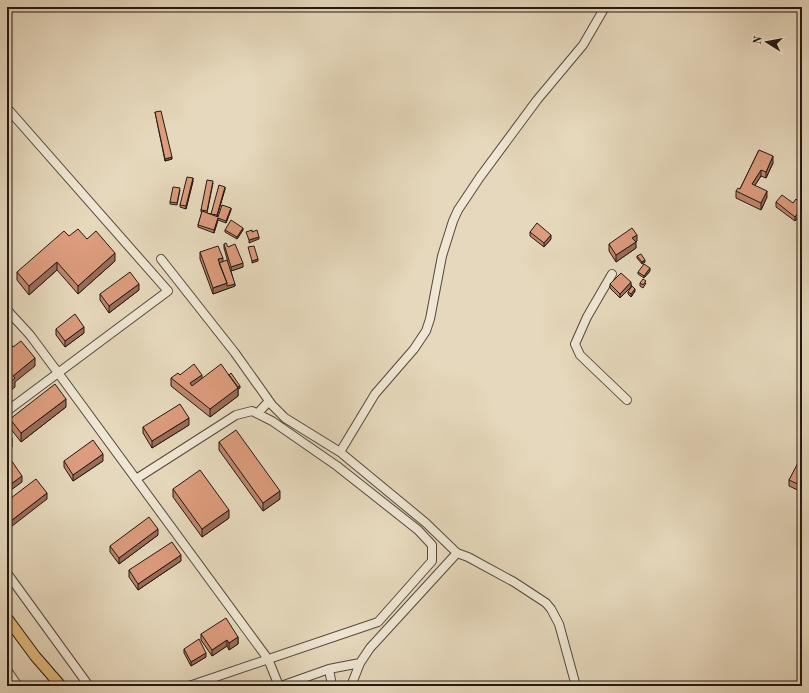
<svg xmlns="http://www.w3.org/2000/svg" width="809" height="693" font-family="'Old Standard TT',serif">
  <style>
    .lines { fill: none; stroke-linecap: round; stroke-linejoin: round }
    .minor-casing { stroke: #54483c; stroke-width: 10 }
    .major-casing { stroke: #241812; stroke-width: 12 }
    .minor { stroke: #efe6d3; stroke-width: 8 }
    .major { stroke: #e3bc7e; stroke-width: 10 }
    .wall { fill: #bd866c; stroke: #241812 }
    .shaded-wall { fill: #9a6d58; stroke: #241812 }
    .building { fill: #dc9c7d; stroke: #241812 }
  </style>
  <rect width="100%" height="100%" fill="#e6d8bc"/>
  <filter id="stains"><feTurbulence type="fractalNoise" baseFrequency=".005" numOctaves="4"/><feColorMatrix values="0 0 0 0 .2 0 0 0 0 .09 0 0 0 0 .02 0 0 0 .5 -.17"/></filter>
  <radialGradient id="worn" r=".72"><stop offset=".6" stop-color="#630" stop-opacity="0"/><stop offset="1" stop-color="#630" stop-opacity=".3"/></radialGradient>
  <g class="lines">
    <g class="minor-casing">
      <path id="minor" d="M7,108L168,291L7,411
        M161,259L235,353L272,405L285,418L340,452L426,523L457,553L468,557L514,582L546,603L551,609L559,624L576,686
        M612,274L587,317L575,344L580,355L627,400
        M7,310L30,335L56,370L268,659L279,686
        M258,413L269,401
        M340,452L375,394L414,349L426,331L430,319L442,256L453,221L458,210L480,177L537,100L583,45L605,7
        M136,479L236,415L252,411L272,421L337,466L418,530L432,545V561L378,622L189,686
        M7,573L89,686
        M329,669L332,686
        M7,670L18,686
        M281,686L329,669L360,663
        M351,686L360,663L370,648L457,553"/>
    </g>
    <g class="major-casing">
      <path id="major" d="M7,618L35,656L61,686"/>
    </g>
    <use href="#minor" class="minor"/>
    <use href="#major" class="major"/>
  </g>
  <path class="wall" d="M155,112L172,159L165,161Z
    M759,150L773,163L766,178L761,176L755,185L767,197L761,210L736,198V191L740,189Z
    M193,181L186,209L180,207V205Z
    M213,183L207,213L211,214L225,189L217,216L218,217L231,210L226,223L218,220L214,233L198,227V225L202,212H201V210Z
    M180,190L177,205L170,204V202Z
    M776,202L802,204V212L795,221L776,207Z
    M225,230H243L237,239L225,232Z
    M530,232L551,239L544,247L530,236Z
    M69,236L87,239L115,261L78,294L57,270L29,295L17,280V272Z
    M637,241L635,242L636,248L616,262L609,251V244Z
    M224,244L228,247L243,267L231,271L235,286L213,294L200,259V252L223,262H228L224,248Z
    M637,256L645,262L642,264L637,258Z
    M650,271L644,278L638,274V272Z
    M640,283H646L643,288L640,286Z
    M610,284L632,285L620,298L610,288Z
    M139,290L109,313L100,300V294Z
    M635,291L631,297L628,294V292Z
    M56,329L84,333L65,347L56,335Z
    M180,375L202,379L229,375L240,388L238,389V396L210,417L171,386V378Z
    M66,407L21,442L10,428V419Z
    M189,425L152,448L143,433V427Z
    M219,442L280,499L263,511L219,450Z
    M802,458V492L789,486V480Z
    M64,461H103L73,481L64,467Z
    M173,489L229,518L202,537L173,497Z
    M158,535L119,564L110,552V546Z
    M181,561L138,590L129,577V570Z
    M201,634L238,637V644L229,650L227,646L212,656L201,640Z
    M184,649L206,657L191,666L184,653Z"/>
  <path class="shaded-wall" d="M773,156V163L766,178V172Z
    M172,157V159L165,161V159Z
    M761,170V176L752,190V184Z
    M193,178V181L186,209V206Z
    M225,187V189L217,217V215Z
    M767,191V197L761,210V203Z
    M231,208V210L226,223V221Z
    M802,208V212L795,221V217Z
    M218,218V220L214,233V230Z
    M243,228V230L237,239V237Z
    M551,235V239L544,247V243Z
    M637,235V241L632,244V238Z
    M259,237V239L249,243V240Z
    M636,242V248L616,262V255Z
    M115,253V261L78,294V286Z
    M223,258V264L219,265L218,259Z
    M258,259V261L252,263V261Z
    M645,260V262L642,264V262Z
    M57,262V270L29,295V286Z
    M243,263V267L231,271V267Z
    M650,268V271L644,278V276Z
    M631,282V287L620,298V294Z
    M227,283L235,284V286L213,294V288Z
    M139,284V290L109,313V306Z
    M635,289V291L631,297V294Z
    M84,327V333L65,347V341Z
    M35,358V366L15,382V387L7,393V385L13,376Z
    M202,375V383L190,392V383Z
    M240,386V388L238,389V396L210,417V409Z
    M66,399V407L21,442V433Z
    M189,418V425L152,448V441Z
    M12,438V447L7,450V442Z
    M103,454V461L73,481V475Z
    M22,476V482L7,493V487Z
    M280,491V499L263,511V503Z
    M47,493V499L7,530V524Z
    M229,510V518L202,537V529Z
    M158,529V535L119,564V558Z
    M181,555V561L138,590V584Z
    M238,637V644L229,650V643Z
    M227,640V646L212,656V650Z
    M206,653V657L191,666V662Z"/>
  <path class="building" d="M161,111L172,157L165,159L155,112Z
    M759,150L773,156L766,172L761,170L752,184L767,191L761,203L736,191L738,188L740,189Z
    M187,177L193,178L186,206L180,205Z
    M207,180L213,181L207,211L201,210Z
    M219,185L225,187L217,215L211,214Z
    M173,187L180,188L177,203L170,202Z
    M782,195L793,203L796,199L802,204V208L795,217L776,202Z
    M222,205L231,208L226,221L218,218L214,230L198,225L202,211L218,217Z
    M231,220L243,228L237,237L225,230Z
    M537,223L551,235L544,243L530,232Z
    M632,228L637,235L632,238L636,242L616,255L609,244Z
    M78,229L87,239L96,231L115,253L78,286L57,262L29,286L17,272L64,231L69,236Z
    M252,230V232L257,230L259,237L249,240L246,232Z
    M226,243L228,247L235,244L243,263L231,267L224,244Z
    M218,246L223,258L218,259L227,283L213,288L200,252Z
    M254,246L258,259L252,261L248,247Z
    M641,254L645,260L642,262L637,256Z
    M227,260L235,284L227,286V283L219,263Z
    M644,264L650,268L644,276L638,272Z
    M130,272L139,284L109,306L100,294Z
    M621,273L631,282L620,294L610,284Z
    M643,279L646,281L643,285L640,283Z
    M632,286L635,289L631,294L628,292Z
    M75,314L84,327L65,341L56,329Z
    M21,341L35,358L13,376L15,378L7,385V347L11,344L13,347Z
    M194,364L202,375L190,383L192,386L221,364L238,388L210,409L171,378L178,373L180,375Z
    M231,373L240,386L238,387L229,375Z
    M55,384L66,399L21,433L10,419Z
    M180,404L189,418L152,441L143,427Z
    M7,430L12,438L7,442Z
    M236,430L280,491L263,503L219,442Z
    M93,440L103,454L73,475L64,461Z
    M801,457L802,458V470L800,474H802V486L789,480Z
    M11,460L22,476L7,487V463Z
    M200,470L229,510L202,529L173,489Z
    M36,479L47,493L7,524V501Z
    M149,517L158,529L119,558L110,546Z
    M172,542L181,555L138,584L129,570Z
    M226,618L238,637L229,643L227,640L212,650L201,634Z
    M199,639L206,653L191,662L184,649Z"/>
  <rect width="809" height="693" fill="none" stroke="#e6d8bc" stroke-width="24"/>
  <rect x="8" y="8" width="793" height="677" fill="none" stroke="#241812" stroke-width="2"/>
  <rect x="12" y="12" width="785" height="669" fill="none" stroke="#241812"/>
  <g transform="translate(767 42) rotate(281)" stroke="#efe6d3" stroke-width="3" paint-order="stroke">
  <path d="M0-3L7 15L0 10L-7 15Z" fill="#241812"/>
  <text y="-6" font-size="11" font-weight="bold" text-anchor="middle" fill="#241812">N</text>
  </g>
  <rect width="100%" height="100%" filter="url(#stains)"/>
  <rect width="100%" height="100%" fill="url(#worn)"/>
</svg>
